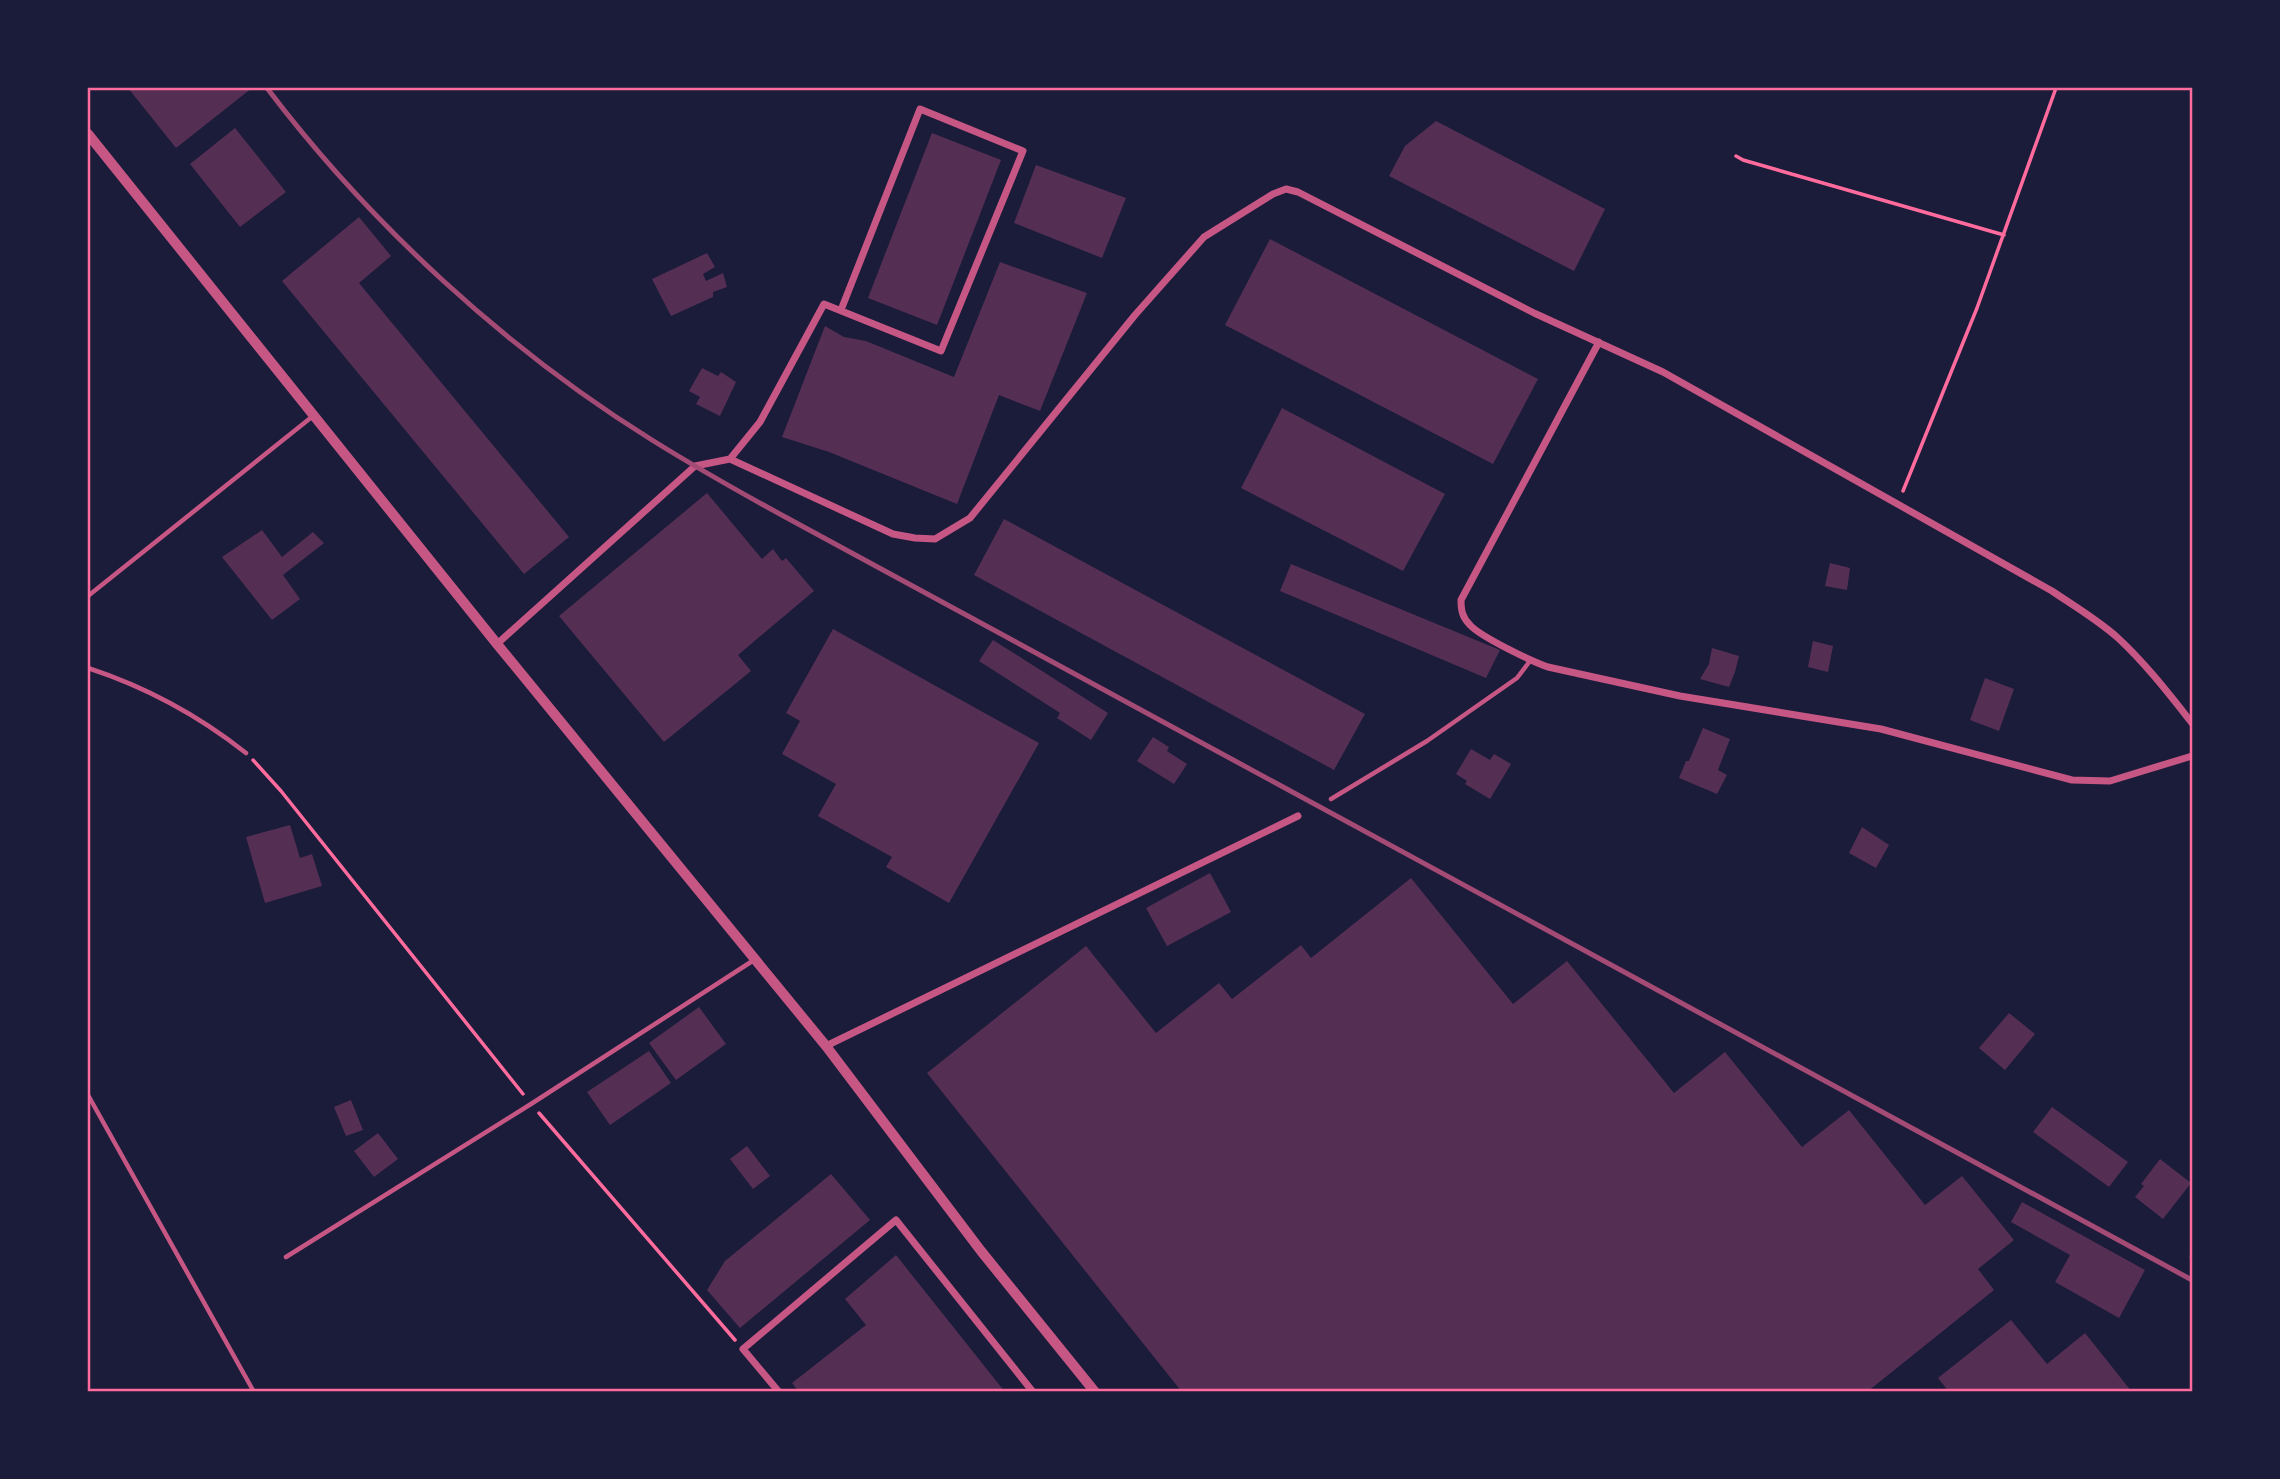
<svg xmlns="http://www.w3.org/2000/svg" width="2280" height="1479" font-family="'Titillium Web',sans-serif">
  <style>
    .building { fill: #542f53 }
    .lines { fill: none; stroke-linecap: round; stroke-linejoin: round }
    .path { stroke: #ff6b9d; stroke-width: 3.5 }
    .service { stroke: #c65784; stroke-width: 4.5 }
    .minor { stroke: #c65784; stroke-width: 7 }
    .tertiary { stroke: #c65784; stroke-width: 10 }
    .rail { stroke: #a44b75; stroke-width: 5 }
    .neatline { fill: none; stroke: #ff6b9d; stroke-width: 2.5 }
  </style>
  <rect width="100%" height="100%" fill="#1b1b3a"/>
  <path class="building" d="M128,88H252L176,148Z
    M1436,121L1605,209L1574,271L1389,176L1405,146Z
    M235,128L286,192L240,227L190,164Z
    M932,133L1001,160L937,325L868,298Z
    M1036,165L1126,198L1102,258L1014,223Z
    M359,217L391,256L359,283L569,537L524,574L282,281Z
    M1270,239L1538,379L1493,464L1225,325Z
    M707,253L715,267L703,274L706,281L723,273L727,287L713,292V297L671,316L652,279Z
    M1000,262L1087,293L1040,411L999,395L957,504L829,452L782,437L825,326L844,337L866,341L954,377Z
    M702,368L718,376L721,372L736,382L720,416L696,404L700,397L689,391Z
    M1282,408L1445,494L1403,571L1241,488Z
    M707,493L762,559L773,549L782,561L786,558L814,591L738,655L751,671L664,742L559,616Z
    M1004,519L1365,714L1334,770L974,575Z
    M262,530L282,557L313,532L324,543L283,575L300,599L272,620L222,557Z
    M1830,563L1850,568L1847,590L1825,586Z
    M1291,564L1500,650L1486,678L1280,591Z
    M833,629L1039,743L949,903L886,867L892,857L818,816L836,784L782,754L800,721L786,713Z
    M993,640L1108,713L1091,740L1057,718L1060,713L979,661Z
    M1813,641L1833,646L1828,672L1808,667Z
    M1712,648L1739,656L1735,672L1729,687L1700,679L1709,664Z
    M1985,678L2014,689L1999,731L1970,720Z
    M1703,728L1730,739L1718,770L1727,775L1717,794L1679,778L1686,761H1689Z
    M1153,737L1169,747L1167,751L1187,764L1174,784L1137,761Z
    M1471,749L1490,760L1494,754L1511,764L1490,799L1465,784L1467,781L1456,774Z
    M290,825L300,858L312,854L322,886L265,903L246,837Z
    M1862,827L1889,845L1876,868L1849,853Z
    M1210,873L1231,912L1167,946L1146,908Z
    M1411,878L1513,1004L1567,961L1674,1093L1725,1052L1802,1147L1849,1110L1925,1205L1962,1176L2014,1240L1978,1269L1994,1290L1867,1392H1182L927,1073L1086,946L1156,1033L1219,983L1232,999L1301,945L1311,958Z
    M699,1007L726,1044L676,1080L649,1043Z
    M2009,1013L2035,1034L2005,1070L1979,1048Z
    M649,1051L671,1083L610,1125L587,1092Z
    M351,1100L363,1130L346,1136L334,1107Z
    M2052,1107L2128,1162L2109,1187L2033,1132Z
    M378,1133L398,1159L374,1177L354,1151Z
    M747,1146L770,1176L753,1189L730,1159Z
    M2160,1159L2191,1183L2163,1219L2135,1197L2144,1186L2141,1184Z
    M831,1174L870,1220L740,1328L707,1290L725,1261Z
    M2022,1202L2145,1270L2119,1318L2055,1282L2070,1255L2011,1222Z
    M896,1255L1005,1392H799L792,1383L866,1325L845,1299Z
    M2011,1320L2047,1364L2085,1333L2132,1392H1949L1938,1378Z"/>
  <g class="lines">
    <path class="path" d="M1736,156L1743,160L2004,235
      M1903,491L1977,308L2056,88
      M253,760L281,791L523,1094
      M539,1113L735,1340"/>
    <path class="service" d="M88,596L313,416
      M88,668C146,687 198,715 246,753
      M1331,799L1427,741L1517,678L1530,661
      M88,1095L254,1392
      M286,1257L531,1104L754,960
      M2192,1258V1256"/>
    <path class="minor" d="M1599,342L1461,600C1461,610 1462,617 1470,625C1481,637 1531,661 1548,667L1680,696L1881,729L2072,780L2110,781L2192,756
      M730,459L760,422L824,304L941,351L1023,151L920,109L841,310
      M497,644L695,466L730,459L893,534L915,538L935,539L970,518L1135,315L1204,237L1273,194L1286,189L1298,192L1534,313L1663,372L2052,591C2074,606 2098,620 2118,638C2146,664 2169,694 2192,723
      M826,1046L1298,816
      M779,1392L743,1349L896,1220L1033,1392"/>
    <path class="tertiary" d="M88,134L497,644L826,1046L981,1251L1095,1392"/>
    <path class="rail" d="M267,88C370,224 507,350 652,440C697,468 743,494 789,519L2192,1280"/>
  </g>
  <rect width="2280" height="1479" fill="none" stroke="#1b1b3a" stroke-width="178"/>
  <rect x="89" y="89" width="2102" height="1301" class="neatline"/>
</svg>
